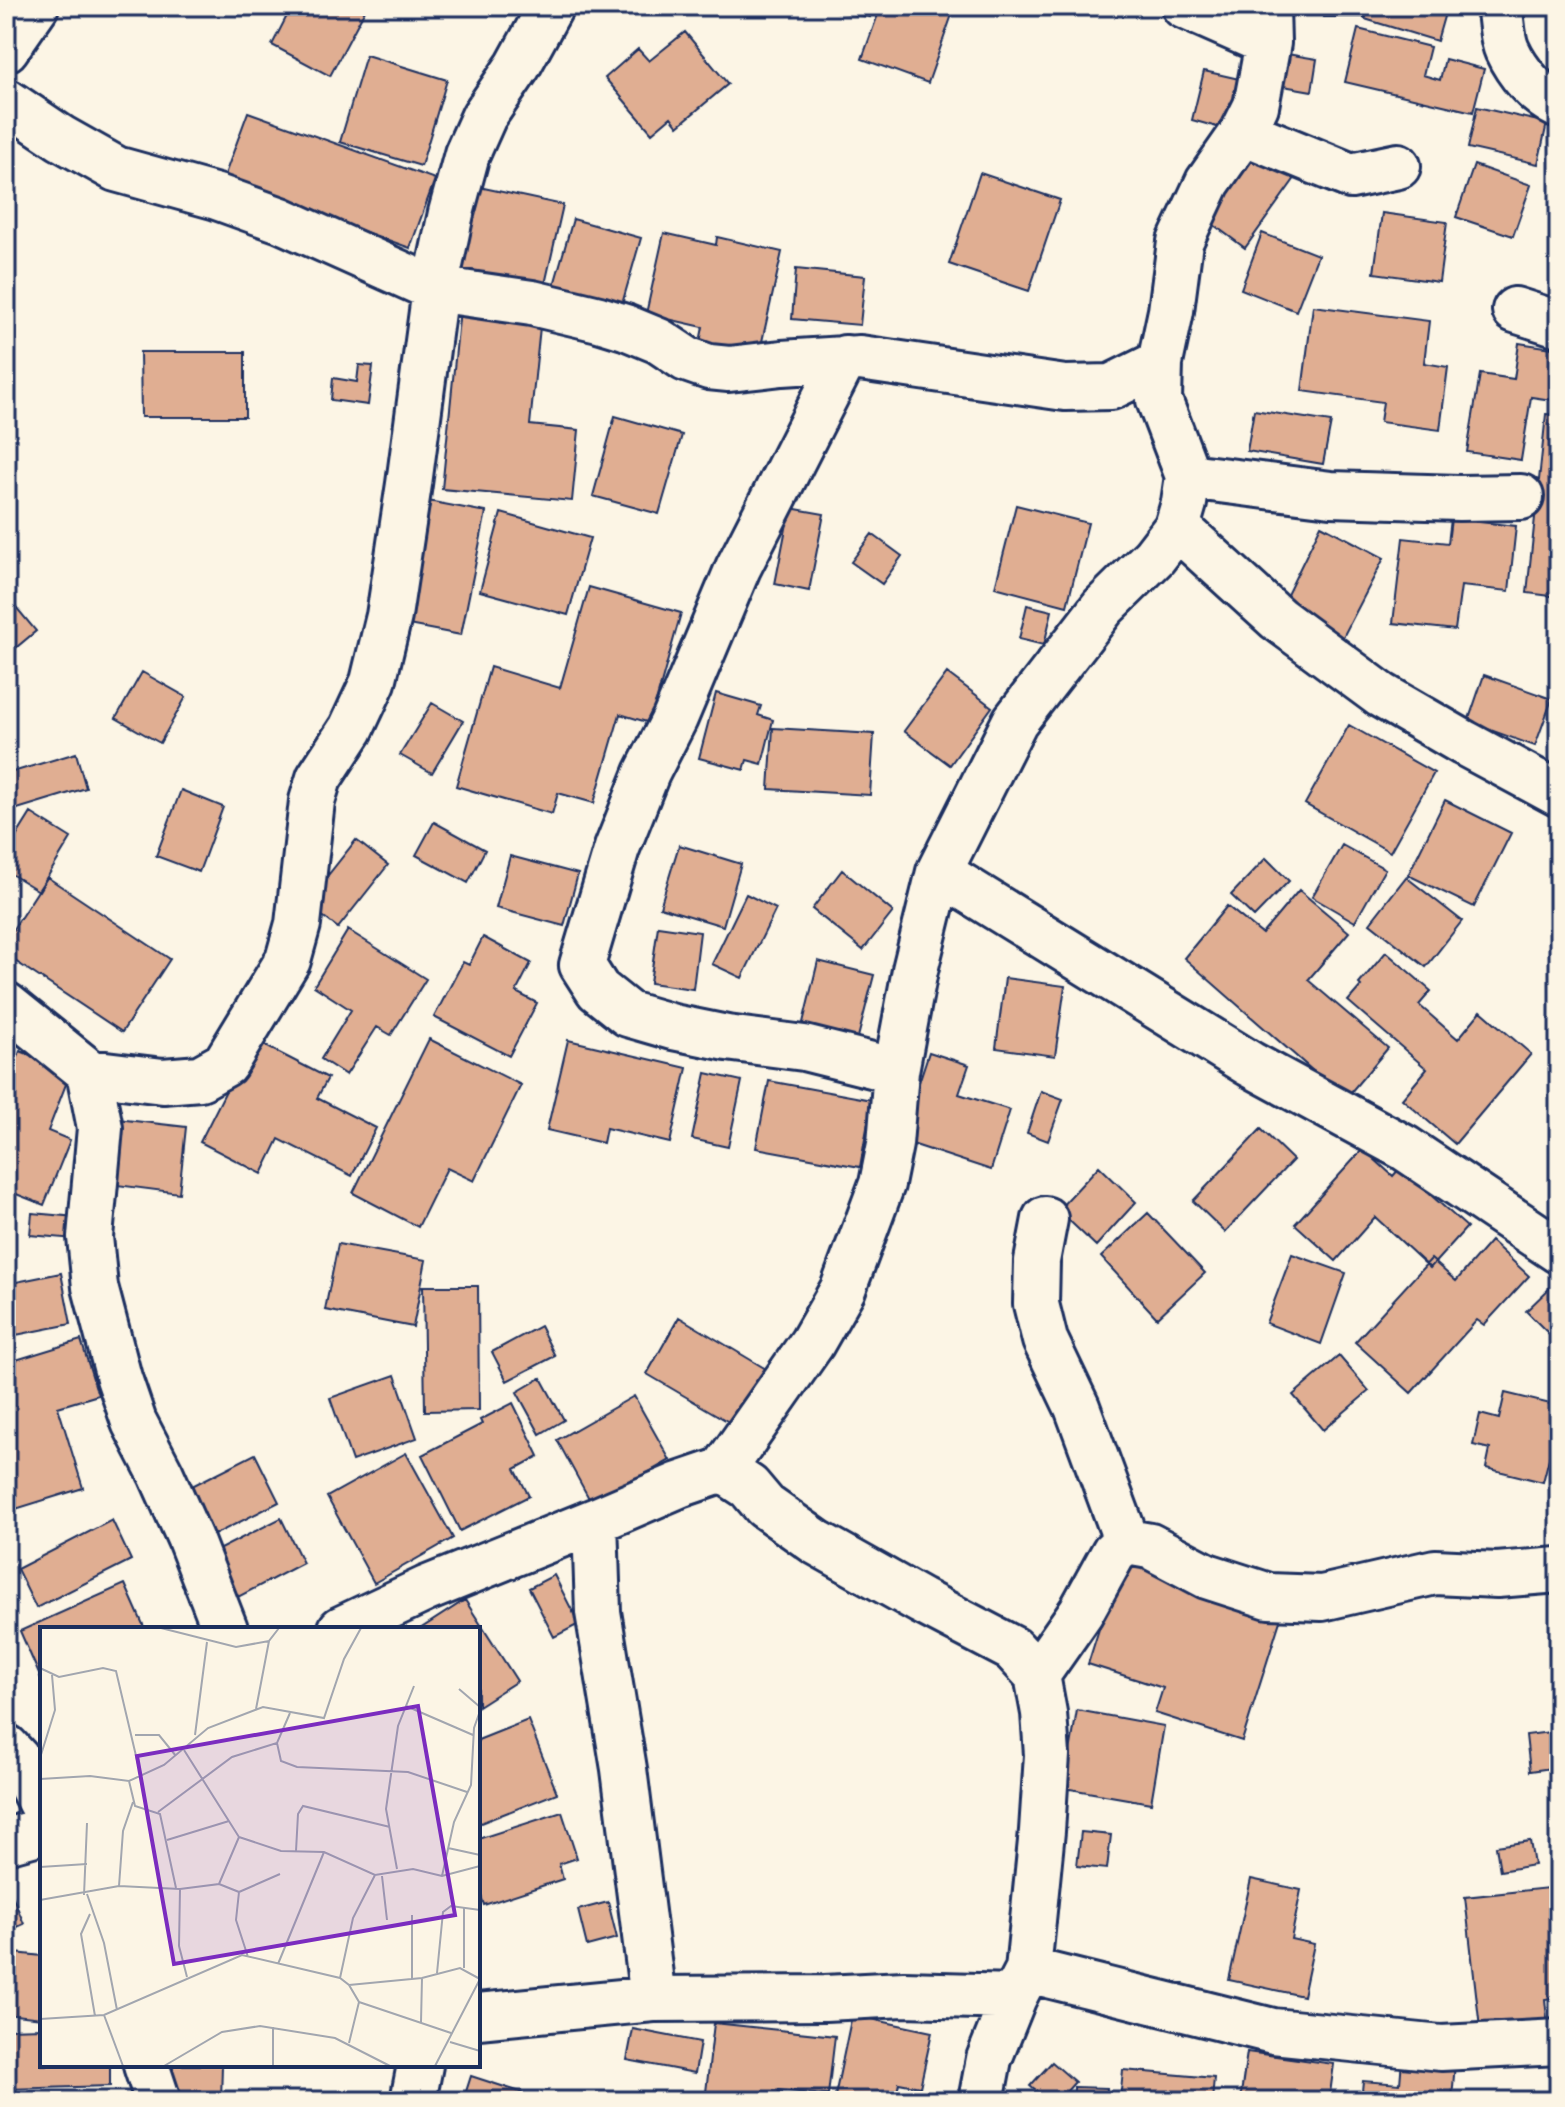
<svg xmlns="http://www.w3.org/2000/svg" width="1565" height="2107" font-family="'Indie Flower',sans-serif">
  <style>
    .building { fill: #e0ae92; stroke: #1b2f5e; stroke-width: 2 }
    .lines { fill: none; stroke-linecap: round; stroke-linejoin: round }
    .street-casing { stroke: #1b2f5e; stroke-width: 50 }
    .street { stroke: #fcf5e5; stroke-width: 44 }
    .inset-road { fill: none; stroke: #a2a6af; stroke-width: 2 }
    .view { fill: #7b2cbf; fill-opacity: 0.15; stroke: #7b2cbf; stroke-width: 4 }
    .inset-edge { fill: none; stroke: #1b2f5e; stroke-width: 4 }
  </style>
  <rect width="100%" height="100%" fill="#fcf5e5"/>
  <filter id="ink" filterUnits="userSpaceOnUse"><feTurbulence type="fractalNoise" baseFrequency=".0125" numOctaves="2"/><feDisplacementMap in="SourceGraphic" scale="16" xChannelSelector="R" yChannelSelector="G"/><feConvolveMatrix kernelMatrix="1 2 1 2 8 2 1 2 1" color-interpolation-filters="sRGB"/></filter>
  <g filter="url(#ink)">
    <path class="building" d="M292,6H367L330,76L272,45Z
      M818,6H872L870,17L817,8Z
      M881,6H955L928,83L862,59Z
      M1324,6H1366V17H1324Z
      M1369,6H1447L1437,41L1365,19Z
      M1358,29L1430,47L1423,75L1440,80L1445,59L1484,69L1473,112L1345,82Z
      M685,32L728,84L678,126L671,117L652,133L605,78L638,49L649,61Z
      M1287,54L1317,59L1312,91L1283,86Z
      M366,55L447,80L421,166L340,142Z
      M1204,71L1248,81L1235,132L1192,120Z
      M1477,107L1547,123L1538,164L1468,148Z
      M248,112L435,179L410,248L223,180Z
      M1251,140L1298,174L1245,248L1199,214Z
      M1474,165L1531,185L1513,236L1456,217Z
      M980,173L1060,200L1029,291L949,264Z
      M479,187L563,205L543,293L460,275Z
      M1382,213L1447,222L1439,282L1374,273Z
      M573,219L641,238L618,318L550,299Z
      M664,233L716,245L717,237L782,252L759,355L700,342L703,327L646,314Z
      M1262,233L1318,255L1296,311L1241,289Z
      M1559,250V316L1547,313Z
      M796,269L865,276L860,325L792,319Z
      M1313,306L1429,321L1424,363L1448,367L1440,430L1380,422L1383,402L1302,391Z
      M460,309L541,317L530,425L579,430L572,501L442,489Z
      M1519,343L1559,349V401L1531,397L1521,460L1467,452L1480,374L1514,379Z
      M140,352H245V417H141Z
      M359,365L373,366L368,405L331,400L333,378L357,382Z
      M1254,410L1331,422L1323,464L1247,451Z
      M1546,414L1559,415V597L1527,593Z
      M615,416L682,435L659,514L593,496Z
      M428,501L486,512L461,635L403,624Z
      M1016,505L1088,523L1067,606L995,587Z
      M790,508L824,514L809,591L775,584Z
      M501,513L590,538L568,615L480,591Z
      M1451,519L1516,526L1509,591L1461,586L1455,630L1393,623L1403,538L1448,543Z
      M1321,525L1384,558L1342,639L1281,607Z
      M872,534L902,556L882,584L851,562Z
      M589,587L681,613L650,723L620,714L594,803L558,793L552,814L456,786L490,667L560,688Z
      M6,595L36,631L6,656Z
      M1027,605L1052,611L1044,645L1019,639Z
      M142,672L186,697L160,743L116,718Z
      M947,673L992,707L950,765L904,731Z
      M1484,675L1552,699L1535,746L1468,722Z
      M716,693L761,706L758,715L773,720L762,764L747,760L744,770L699,758Z
      M432,703L463,721L432,773L400,755Z
      M1349,725L1434,773L1390,852L1305,804Z
      M773,728L874,734L870,795L769,789Z
      M76,753L86,788L14,810L6,783V774Z
      M181,790L223,807L199,872L156,856Z
      M1445,800L1511,833L1474,907L1408,875Z
      M31,813L71,838L39,891L6,871V853Z
      M434,822L485,850L468,883L416,855Z
      M356,840L388,865L338,928L306,903Z
      M679,845L741,864L723,926L660,907Z
      M1342,845L1385,869L1355,922L1312,897Z
      M510,856L578,874L564,926L496,908Z
      M1266,858L1289,881L1254,917L1231,895Z
      M842,870L893,912L863,950L812,909Z
      M47,877L170,959L122,1032L6,955V940Z
      M1406,877L1462,921L1426,967L1370,923Z
      M1299,890L1349,932L1308,980L1388,1048L1345,1099L1184,958L1227,906L1262,934Z
      M746,894L776,909L742,978L712,964Z
      M658,926L700,932L693,989L650,983Z
      M348,930L426,979L391,1035L377,1027L346,1075L321,1059L351,1010L314,986Z
      M483,937L531,963L516,992L537,1003L509,1056L434,1017L463,962L469,965Z
      M1386,952L1431,991L1419,1005L1458,1039L1481,1011L1531,1054L1455,1144L1402,1099L1427,1069L1348,1001L1361,986L1359,984Z
      M818,961L874,975L856,1045L801,1031Z
      M1005,978L1065,986L1055,1056L996,1048Z
      M6,1036L18,1042L6,1064Z
      M252,1039L328,1078L317,1098L376,1128L352,1176L279,1139L262,1174L200,1142Z
      M429,1039L521,1085L474,1181L447,1168L418,1227L353,1193Z
      M568,1040L687,1068L670,1143L606,1128L603,1143L547,1130Z
      M20,1051L71,1071L48,1131L70,1140L44,1205L6,1190V1087Z
      M929,1052L969,1065L959,1094L1010,1110L991,1170L900,1140Z
      M706,1073L742,1081L728,1147L692,1139Z
      M769,1081L872,1100L860,1167L756,1148Z
      M1041,1091L1063,1099L1048,1141L1027,1133Z
      M117,1119L186,1127L179,1193L109,1184Z
      M1261,1129L1293,1160L1225,1232L1193,1201Z
      M1363,1149L1393,1176L1400,1168L1467,1227L1430,1268L1375,1217L1336,1261L1295,1224Z
      M1099,1166L1136,1202L1096,1246L1058,1210Z
      M32,1213L76,1217L75,1239L30,1235Z
      M1148,1213L1205,1273L1157,1318L1101,1257Z
      M1491,1241L1529,1276L1484,1325L1477,1320L1411,1393L1355,1342L1431,1259L1456,1281Z
      M338,1244L426,1260L413,1327L325,1310Z
      M1292,1254L1346,1273L1321,1344L1266,1323Z
      M61,1273L71,1324L6,1337V1284Z
      M1555,1283L1559,1288V1344L1526,1311Z
      M423,1286H478L479,1410L425,1411Z
      M679,1317L771,1372L739,1428L647,1374Z
      M540,1326L555,1356L507,1381L492,1352Z
      M81,1340L98,1395L58,1407L83,1488L6,1512V1363Z
      M1339,1356L1369,1391L1323,1430L1293,1395Z
      M395,1375L417,1438L352,1461L330,1398Z
      M541,1378L564,1420L540,1434L517,1392Z
      M1505,1393L1559,1406V1419L1543,1482L1486,1468L1490,1449L1473,1445L1480,1414L1499,1419Z
      M634,1396L670,1460L592,1504L557,1440Z
      M513,1403L539,1456L515,1469L529,1496L460,1531L422,1455L482,1424L480,1420Z
      M406,1453L453,1538L374,1583L327,1497Z
      M255,1454L279,1502L214,1535L190,1487Z
      M281,1518L303,1563L238,1597L216,1551Z
      M112,1520L131,1560L36,1608L17,1569Z
      M1123,1553L1285,1605L1242,1741L1155,1713L1163,1688L1088,1664Z
      M554,1575L579,1624L554,1637L529,1588Z
      M125,1584L145,1629H42V1681L20,1631Z
      M465,1600L517,1681L478,1706V1629H420Z
      M1077,1710L1164,1726L1151,1803L1064,1788Z
      M528,1720L557,1793L478,1824V1740Z
      M1559,1731V1767L1530,1771L1526,1735Z
      M562,1812L577,1858L559,1864L563,1879L484,1905L478,1886V1839Z
      M1081,1832L1111,1835L1107,1869L1077,1866Z
      M1530,1841L1534,1865L1500,1871L1496,1846Z
      M1251,1879L1301,1890L1291,1939L1314,1944L1303,1996L1229,1980Z
      M6,1880L24,1924L6,1932Z
      M1548,1888L1555,1944L1559,1943V1997L1545,1999L1548,2029L1481,2037L1465,1897Z
      M608,1902L617,1938L587,1946L578,1910Z
      M6,1952L42,1956V2018L6,2014Z
      M852,2015L932,2032L920,2087L899,2083L895,2101H834Z
      M714,2023L835,2036L828,2095L779,2090L777,2101H705Z
      M42,2028V2065H110V2086L6,2089V2029Z
      M633,2029L700,2042L695,2073L627,2060Z
      M1247,2052L1334,2064L1329,2101H1240Z
      M1402,2059L1455,2063L1452,2099L1475,2101H1361L1363,2081L1400,2084Z
      M1052,2062L1075,2082L1058,2101H1047L1030,2086Z
      M173,2065H222L221,2101H172Z
      M1123,2070L1214,2078L1212,2101H1120Z
      M471,2076L548,2101H463Z
      M1074,2087L1107,2088L1106,2101H1074Z"/>
    <g class="lines">
      <g class="street-casing">
        <path id="street" d="M1184,6L1268,43
          M1501,6L1500,12C1502,24 1502,39 1507,50C1517,72 1537,96 1559,106
          M6,49L36,6
          M6,101L61,138L116,169L217,197L281,220L435,289L532,303L599,319L625,327L659,341L686,359L709,367L729,369L782,363L860,358L1065,388L1111,387L1160,363
          M1243,132L1351,176L1398,166
          M1515,310L1559,324
          M845,358L738,568L675,718L647,773L617,848L582,965L598,990L628,1014L673,1027L727,1038L804,1048L896,1071
          M1188,476L1331,494L1459,498L1521,497
          M1177,527L1278,619L1381,695L1464,743L1559,794
          M939,872L1250,1064L1405,1148L1559,1251
          M6,1005L89,1072L100,1128L90,1237L95,1287L119,1378L134,1422L161,1474L190,1539L225,1629
          M89,1072L163,1081L200,1078L225,1064L288,960L298,924L312,801L319,778L351,729L373,682L389,616L409,484L435,289L451,213L467,154L484,116L518,66L551,6
          M1045,1219L1037,1261L1036,1304L1045,1340L1077,1407L1127,1542
          M723,1470L812,1343L843,1289L882,1184L890,1144L896,1071L915,970L939,872L1015,721L1103,607L1154,557L1177,527L1184,503L1188,476L1159,400L1160,363L1171,311L1180,242L1208,182L1243,132L1256,106L1268,43L1267,6
          M595,1521L598,1612L624,1769L653,1999
          M341,1629L426,1589L595,1521L679,1485L723,1470L749,1487L765,1506L816,1542L921,1601L1013,1649L1037,1675L1044,1713L1047,1755L1042,1831L1028,1970L1014,1997L989,2059L981,2101
          M1037,1675L1081,1612L1114,1552L1127,1542L1150,1546L1207,1576L1269,1596L1322,1598L1435,1572L1497,1575L1559,1570
          M6,1747L18,1760L42,1806
          M6,1841L42,1831
          M1028,1970L1273,2031L1441,2048L1559,2042
          M478,2016L653,1999L825,1998L904,1994L1014,1997
          M146,2065L158,2101
          M413,2101L420,2065"/>
      </g>
      <use href="#street" class="street"/>
    </g>
  </g>
  <g transform="translate(40 1627)">
    <rect width="440" height="440" fill="#fcf5e5"/>
    <path class="inset-road" d="M121,1L196,20L229,14M0,41L19,50L63,41L76,44L101,150M419,62L440,80M366,79L433,108M216,82L229,14L239,1M95,108H119L136,129M155,108L167,15M237,116L241,134L257,140L368,145L427,165M0,131L15,83L12,48M0,152L50,149L89,154L124,138L168,101L223,80L284,91L304,32L321,1M89,154L95,179L120,187L136,261M118,185L192,130L237,116L250,86M199,210L241,224L284,225L335,248L373,242L402,249L440,239M127,213L189,194M408,221L440,228M256,224L258,187L263,179L350,200M0,240L47,237M357,242L346,182L358,99L374,59M342,249L347,293M402,249L414,195L431,158L434,101L440,84M179,257L199,265L196,293L208,330M79,259L83,204L93,175M140,262L139,319L147,350M199,265L240,247M47,267L64,316L77,383M44,268L47,196M0,273L79,259L140,262L179,257L199,210L144,123M424,281V341M50,287L41,307L55,389M372,288V352M238,337L284,225M397,346L403,285L411,279L440,283M300,351L313,291L335,248M309,358L382,351L420,341L440,352M319,375L411,406M64,388L83,439M0,392L64,388L202,328L300,351L309,358L319,375L309,416M381,395L382,351M410,415L440,424M124,439L182,405L220,399L295,411L350,439M233,439V400M395,439L440,352"/>
    <path class="view" d="M378,79L415,288L134,337L97,129Z"/>
    <rect width="440" height="440" class="inset-edge"/>
  </g>
  <rect width="1565" height="2107" fill="none" stroke="#fcf5e5" stroke-width="32"/>
  <rect x="16" y="16" width="1533" height="2075" fill="none" stroke="#1b2f5e" stroke-width="3" filter="url(#ink)"/>
</svg>
